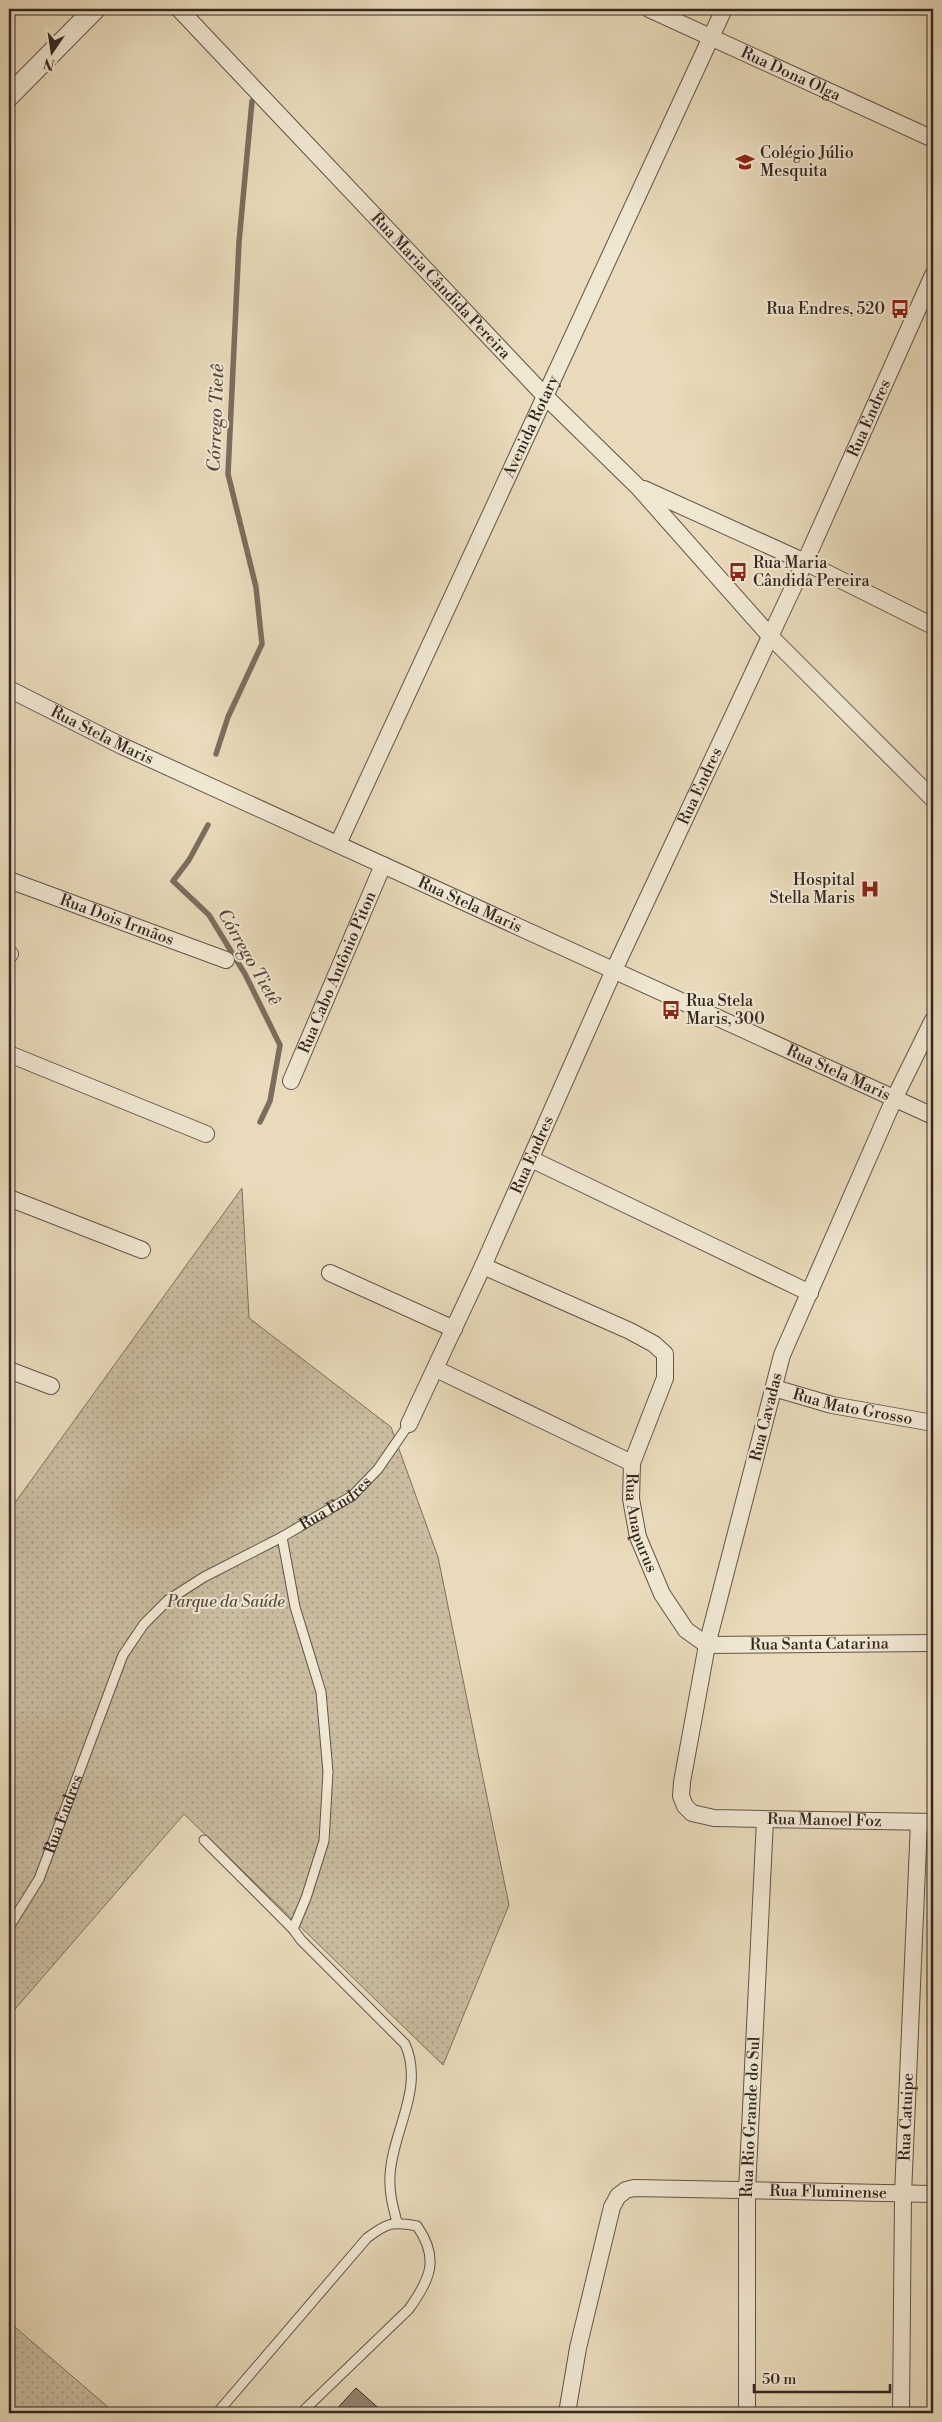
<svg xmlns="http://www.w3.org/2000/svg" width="942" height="2422" font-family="'Libre Bodoni',serif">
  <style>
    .park { fill: url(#park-dots); stroke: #7e7260 }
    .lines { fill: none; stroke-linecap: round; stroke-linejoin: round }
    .stream { stroke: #7b6e5e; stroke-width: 5.5 }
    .building { fill: #928471; stroke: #342721 }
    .service-casing { stroke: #615447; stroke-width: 11 }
    .minor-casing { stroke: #615447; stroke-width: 18 }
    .tertiary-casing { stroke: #615447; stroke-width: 22 }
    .service { stroke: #f0e7d2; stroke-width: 9 }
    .minor { stroke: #f0e7d2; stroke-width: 16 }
    .tertiary { stroke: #f0e7d2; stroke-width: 20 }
    .labels { text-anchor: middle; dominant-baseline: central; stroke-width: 4; stroke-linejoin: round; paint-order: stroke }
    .street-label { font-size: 16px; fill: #342721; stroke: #f0e7d2 }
    .poi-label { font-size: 16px; fill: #342721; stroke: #f0e7d2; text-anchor: start }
    .park-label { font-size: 16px; font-style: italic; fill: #594c41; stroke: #f0e7d2 }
    .water-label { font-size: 18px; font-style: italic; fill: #584a3f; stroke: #f0e7d2 }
  </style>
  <defs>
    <pattern id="park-dots" width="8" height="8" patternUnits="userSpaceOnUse" patternTransform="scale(1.25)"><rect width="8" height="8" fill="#c9bca0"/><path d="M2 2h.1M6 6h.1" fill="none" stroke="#a49982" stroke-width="1.8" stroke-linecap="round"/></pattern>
  </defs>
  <rect width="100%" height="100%" fill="#e8daba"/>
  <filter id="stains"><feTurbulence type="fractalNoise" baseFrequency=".004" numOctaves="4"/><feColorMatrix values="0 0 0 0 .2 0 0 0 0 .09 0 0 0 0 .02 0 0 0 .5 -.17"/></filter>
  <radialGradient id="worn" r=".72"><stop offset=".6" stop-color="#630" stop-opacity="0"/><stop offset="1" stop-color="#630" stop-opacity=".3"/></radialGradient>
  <path class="park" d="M242,1188L249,1318L391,1427L438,1557L509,1905L443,2065L184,1814L9,2016V1511Z
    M9,2322L115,2413H9Z"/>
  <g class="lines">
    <path class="stream" d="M216,754L228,717L262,644L256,587L228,474L239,242L252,101
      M208,825L189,860L173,881L209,915L245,974L280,1045L270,1101L260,1122"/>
  </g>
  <path class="building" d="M356,2388L384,2413H333Z"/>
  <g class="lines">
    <g class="service-casing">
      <g id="service">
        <path d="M282,1537L295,1607L321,1692L328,1772L324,1841L306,1898L293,1929L301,1940L405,2044C425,2089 392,2131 390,2176C389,2193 393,2207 397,2222"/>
        <path d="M204,1840L293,1929"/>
        <path id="s1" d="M9,1927L39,1879L123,1655L144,1624L168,1600L204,1577L282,1537L352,1496L378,1469L409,1424"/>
        <path d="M217,2413L367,2238C387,2223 392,2221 417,2226C440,2259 430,2279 409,2309L301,2413"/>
      </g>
    </g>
    <g class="minor-casing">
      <g id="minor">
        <path id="s2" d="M179,9L546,397L638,487L771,637L933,799"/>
        <path id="s3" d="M649,9L933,139"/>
        <path d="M644,489L805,562L933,626"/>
        <path id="s4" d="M9,689L122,746L933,1116"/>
        <path id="s5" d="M338,844L724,9"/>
        <path id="s6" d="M9,880L226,960"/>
        <path d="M9,954H10"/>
        <path id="s7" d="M933,1020L895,1097L782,1355L707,1645L682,1782L681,1796L685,1806L692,1813L714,1818L933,1822"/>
        <path d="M9,1054L206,1134"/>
        <path id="s8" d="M291,1081L383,865"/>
        <path d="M531,1159L810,1293"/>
        <path d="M9,1198L142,1250"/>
        <path id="s9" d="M483,1266L630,1331L654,1344L665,1354V1378L632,1463L631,1499L638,1537L662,1594L686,1630L707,1645L933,1643"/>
        <path d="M330,1273L454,1329"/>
        <path d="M436,1369L632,1463"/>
        <path d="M9,1370L51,1386"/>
        <path id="s10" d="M774,1388L832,1405L933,1423"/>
        <path id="s11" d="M409,1424L483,1266L614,970L805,562L933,275"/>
        <path id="s12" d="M567,2413L578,2348L612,2207L618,2196L626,2190L634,2188L933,2194"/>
        <path id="s13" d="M747,2413V2191L765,1820"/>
        <path id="s14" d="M901,2413L903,2194L919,1822"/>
      </g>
    </g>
    <g class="tertiary-casing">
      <path id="tertiary" d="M9,96L95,9"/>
    </g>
    <use href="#service" class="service"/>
    <use href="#minor" class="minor"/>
    <use href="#tertiary" class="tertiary"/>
  </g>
  <defs>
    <g id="school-bare" transform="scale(1.5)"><path d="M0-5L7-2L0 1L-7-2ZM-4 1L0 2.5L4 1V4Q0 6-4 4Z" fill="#8f2418" stroke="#f0e7d2" stroke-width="2.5" paint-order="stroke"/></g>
    <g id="bus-bare" transform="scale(1.5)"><path d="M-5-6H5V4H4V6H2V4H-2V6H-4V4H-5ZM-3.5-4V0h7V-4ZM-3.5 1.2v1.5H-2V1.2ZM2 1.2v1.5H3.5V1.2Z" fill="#8f2418" stroke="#f0e7d2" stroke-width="2.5" paint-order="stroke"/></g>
    <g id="hospital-bare" transform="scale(1.5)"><path d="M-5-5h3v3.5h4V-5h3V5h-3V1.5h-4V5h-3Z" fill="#8f2418" stroke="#f0e7d2" stroke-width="2.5" paint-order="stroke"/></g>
  </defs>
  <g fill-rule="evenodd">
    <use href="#school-bare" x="745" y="162"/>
    <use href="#bus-bare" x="900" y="309"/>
    <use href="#bus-bare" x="738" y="572"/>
    <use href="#hospital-bare" x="870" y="889"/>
    <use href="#bus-bare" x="671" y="1010"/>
  </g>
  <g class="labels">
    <g class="street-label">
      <text stroke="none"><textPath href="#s3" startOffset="156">Rua Dona Olga</textPath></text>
      <text stroke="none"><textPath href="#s2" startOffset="381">Rua Maria Cândida Pereira</textPath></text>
      <text stroke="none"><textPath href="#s11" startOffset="1106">Rua Endres</textPath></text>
      <text stroke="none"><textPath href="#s5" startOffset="460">Avenida Rotary</textPath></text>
      <text stroke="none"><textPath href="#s4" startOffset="104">Rua Stela Maris</textPath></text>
      <text stroke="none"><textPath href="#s11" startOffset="701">Rua Endres</textPath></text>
      <text stroke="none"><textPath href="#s4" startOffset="509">Rua Stela Maris</textPath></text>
      <text stroke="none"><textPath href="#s6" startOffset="115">Rua Dois Irmãos</textPath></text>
      <text stroke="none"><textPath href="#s8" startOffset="118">Rua Cabo Antônio Piton</textPath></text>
      <text stroke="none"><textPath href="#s4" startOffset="914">Rua Stela Maris</textPath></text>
      <text stroke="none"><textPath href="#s11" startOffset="296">Rua Endres</textPath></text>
      <text stroke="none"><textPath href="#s10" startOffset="81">Rua Mato Grosso</textPath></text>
      <text transform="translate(766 1417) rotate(-76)">Rua Cavadas</text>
      <text stroke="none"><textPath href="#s1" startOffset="561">Rua Endres</textPath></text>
      <text stroke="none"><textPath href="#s9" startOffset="379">Rua Anapurus</textPath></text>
      <text stroke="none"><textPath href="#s9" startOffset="636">Rua Santa Catarina</textPath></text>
      <text stroke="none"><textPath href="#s1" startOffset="126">Rua Endres</textPath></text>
      <text stroke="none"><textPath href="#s7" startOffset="974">Rua Manoel Foz</textPath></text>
      <text stroke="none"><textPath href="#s13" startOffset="296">Rua Rio Grande do Sul</textPath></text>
      <text stroke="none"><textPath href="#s14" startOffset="296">Rua Catuipe</textPath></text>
      <text stroke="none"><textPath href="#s12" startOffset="436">Rua Fluminense</textPath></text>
    </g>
    <g class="poi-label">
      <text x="760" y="153">Colégio Júlio<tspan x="760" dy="18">Mesquita</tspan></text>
      <text x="885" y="309" text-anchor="end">Rua Endres, 520</text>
      <text x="753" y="563">Rua Maria<tspan x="753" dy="18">Cândida Pereira</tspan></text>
      <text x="855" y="880" text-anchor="end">Hospital<tspan x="855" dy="18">Stella Maris</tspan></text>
      <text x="686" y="1001">Rua Stela<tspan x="686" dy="18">Maris, 300</tspan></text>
    </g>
    <g class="park-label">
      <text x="226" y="1602">Parque da Saúde</text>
    </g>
    <g class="water-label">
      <text transform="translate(216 418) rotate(-88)">Córrego Tietê</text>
      <text transform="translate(249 957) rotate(60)">Córrego Tietê</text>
    </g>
  </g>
  <rect width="942" height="2422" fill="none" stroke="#e8daba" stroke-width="30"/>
  <rect x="10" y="10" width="922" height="2402" fill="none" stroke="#342721" stroke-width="2.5"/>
  <rect x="15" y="15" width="912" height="2392" fill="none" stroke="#342721"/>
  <g transform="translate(52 52) rotate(193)" stroke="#f0e7d2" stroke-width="4" paint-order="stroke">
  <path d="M0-4L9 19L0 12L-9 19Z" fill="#342721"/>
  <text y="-8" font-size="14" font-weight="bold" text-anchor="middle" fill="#342721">N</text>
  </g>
  <path d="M754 2384v8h136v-8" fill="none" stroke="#342721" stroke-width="2.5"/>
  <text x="762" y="2384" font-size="15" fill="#342721" stroke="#f0e7d2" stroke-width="4" paint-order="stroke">50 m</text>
  <rect width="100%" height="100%" filter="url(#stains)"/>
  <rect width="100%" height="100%" fill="url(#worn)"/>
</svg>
